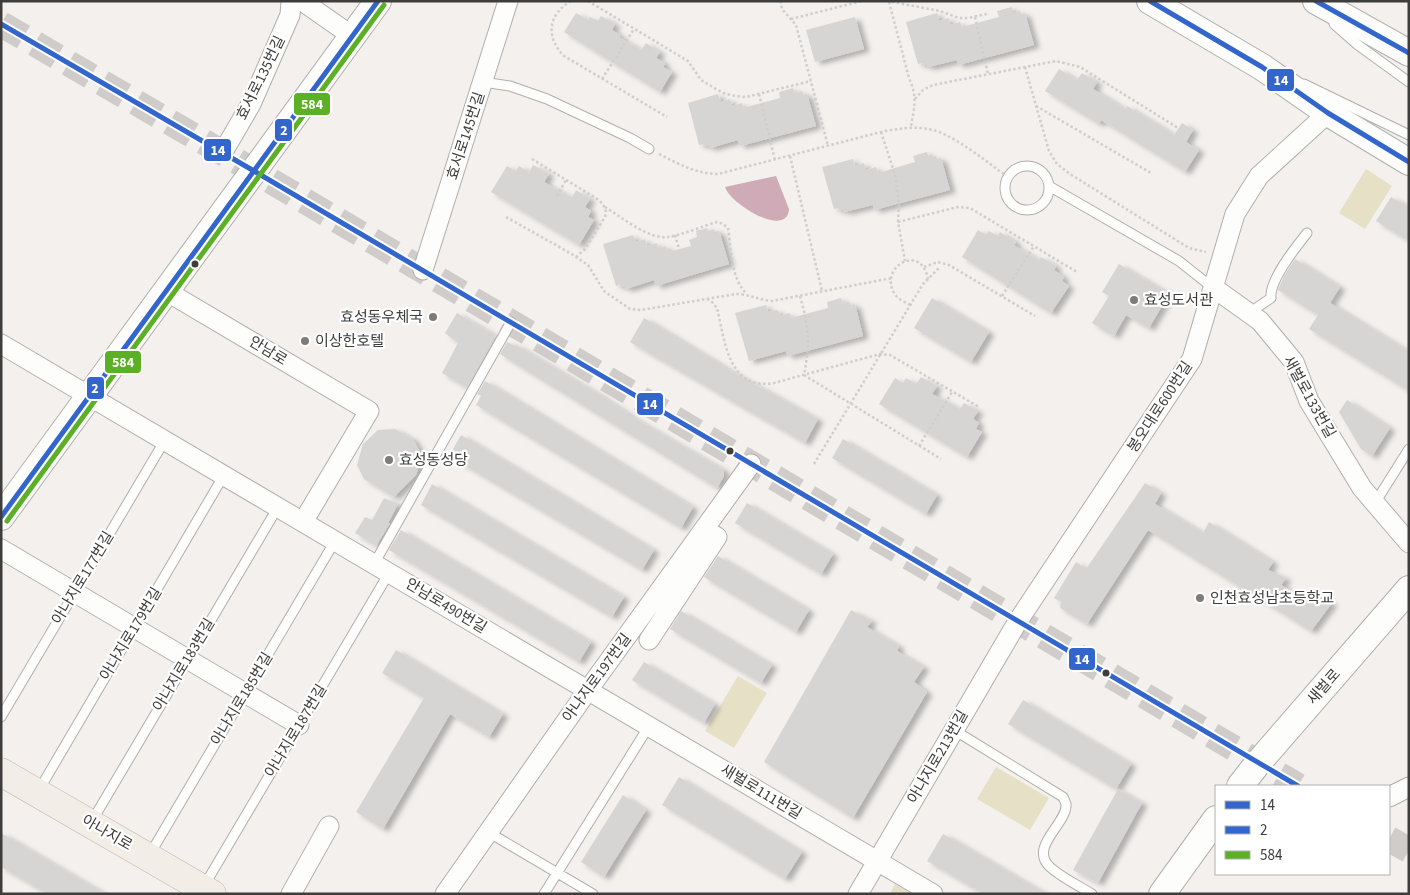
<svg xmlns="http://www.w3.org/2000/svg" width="1410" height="895" font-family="'Source Sans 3','Noto Sans KR',sans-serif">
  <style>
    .green { fill: #e6e1c6 }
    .water { fill: #cfabb7 }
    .building { fill: #d7d4d4; filter: url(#shadow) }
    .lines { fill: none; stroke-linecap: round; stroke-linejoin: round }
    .secondary-tunnel { stroke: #cfccca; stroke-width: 26; stroke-dasharray: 26 13; stroke-linecap: butt }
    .lane-casing { stroke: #b1afae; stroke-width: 11 }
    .street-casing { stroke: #b1afae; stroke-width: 21 }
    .secondary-casing { stroke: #b1afae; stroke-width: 28 }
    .primary-casing { stroke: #c2b8ad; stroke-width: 29 }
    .path { stroke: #cfcece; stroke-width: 2.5; stroke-dasharray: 2.5 2.5; stroke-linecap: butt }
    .lane { stroke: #fdfdfc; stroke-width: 9 }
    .street { stroke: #fdfdfc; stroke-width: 19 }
    .secondary { stroke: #fdfdfc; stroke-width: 26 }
    .primary { stroke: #f3ede7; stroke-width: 28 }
    .bus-1-casing { stroke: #fff; stroke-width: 9 }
    .bus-2-casing { stroke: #fff; stroke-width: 9 }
    .bus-3-casing { stroke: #fff; stroke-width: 9 }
    .bus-1 { stroke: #36c; stroke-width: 5 }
    .bus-2 { stroke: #36c; stroke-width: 5 }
    .bus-3 { stroke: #5bb025; stroke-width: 5 }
    .bus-dot { fill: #3e3d3c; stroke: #fff; stroke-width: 2 }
    .poi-dot { fill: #7d7c7a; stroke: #fff; stroke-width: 2 }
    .labels { text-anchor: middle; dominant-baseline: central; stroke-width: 4.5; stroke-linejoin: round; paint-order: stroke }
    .street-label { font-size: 15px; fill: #3e3d3c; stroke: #fff }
    .poi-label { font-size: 15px; fill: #3e3d3c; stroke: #fff; text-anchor: start }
    .line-badge { stroke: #fff; stroke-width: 2 }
    .badge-label { font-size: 14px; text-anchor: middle; font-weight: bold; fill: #fff }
  </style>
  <defs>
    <filter id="shadow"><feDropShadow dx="5.5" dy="3" stdDeviation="2.5" flood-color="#0004"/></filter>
  </defs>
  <rect width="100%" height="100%" fill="#f3f0ee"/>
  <path class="green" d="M1366,169L1392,186L1365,229L1339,213Z
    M738,676L767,693L734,748L705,731Z
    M996,767L1049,798L1030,830L977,799Z
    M895,884L912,894H890Z"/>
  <path class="water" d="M776,176L789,209C787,239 730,204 725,187Z"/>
  <path class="building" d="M1012,7L1013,13L1020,11L1021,14L1025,13L1034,45L958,65L957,60L928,67L927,64L923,66V63L918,64L906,22L937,13L939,21L949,18L950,25L960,22L962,27L999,17L997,11Z
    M576,13L588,20L590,17L598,21L601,16L615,24L612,30L620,35L619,37L641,50L646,43L660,52L656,58L665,63L663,67L672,72L660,92L564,32Z
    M855,17L864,49L815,62L806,30Z
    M1059,69L1077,80L1082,73L1097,82L1093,89L1125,109L1127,106L1174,135L1182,123L1193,130L1186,142L1199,150L1185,172L1101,120L1099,124L1045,91Z
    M793,88L795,93L802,91L803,95L807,94L816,126L740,146L738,140L710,148L709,145L705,146L704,144L699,145L688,103L718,94L721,102L730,99L732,106L742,103L743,108L780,98L779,92Z
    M927,152L929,158L936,156L937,159L941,158L950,190L874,210L873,205L844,212L843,209L839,211L838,208L834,209L822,167L853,159L855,166L864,163L866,170L876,167L878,173L915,162L913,156Z
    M533,165L549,174L544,182L565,194L572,197L576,190L590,199L585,207L591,211L588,217L594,220L579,245L491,192L507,166L516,171L519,166L529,172Z
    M1391,197L1409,207V241L1376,221Z
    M707,228L708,231L714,229L715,232L719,231L729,264L656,286L654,280L626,289L625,286L621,287L620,284L616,286L603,244L633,235L636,242L645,239L647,246L657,243L658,248L666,246L668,252L691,246L689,240L697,237L696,231Z
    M978,230L986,235L989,231L998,236L1000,232L1016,242L1014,245L1039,260L1041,257L1056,266L1054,270L1064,277L1062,281L1069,286L1051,313L962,257Z
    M1295,259L1340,287L1330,303L1409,352V391L1309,329L1318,315L1278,290L1284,276Z
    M1119,264L1169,294L1149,328L1126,315L1114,336L1092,323L1109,296L1102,292Z
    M841,298L842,303L849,302L851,305L855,304L863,336L788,356L786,351L749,361L735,313L766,305L768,312L778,310L780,316L790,313L791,318L828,308L827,302Z
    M932,298L989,332L971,362L914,328Z
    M457,313L496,336L467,388L442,373L458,343L445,333Z
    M644,318L725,367H724L818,419L805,443L630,342Z
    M507,342L515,346L516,345L600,395L629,414V415L724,470V476L717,488L500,354Z
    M921,377L937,386L932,394L960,409L964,403L978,411L973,419L979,423L976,429L982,432L967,457L879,404L895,378L903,383L906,378L916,384Z
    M485,381L693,507L681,528L476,405L481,396L477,394Z
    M1347,400L1390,428L1372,456L1361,449L1339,412Z
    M395,429L413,439L422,456L416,475L394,497L364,479L357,465L363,444L378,430Z
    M461,435L654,550L642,570L449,456Z
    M843,439L937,495L926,514L832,458Z
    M1145,483L1161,493L1155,504L1203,533L1209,522L1273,562L1268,570L1286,578L1281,585L1306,599L1313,591L1332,603L1311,631L1148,530L1087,624L1060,608L1061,602L1054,598L1076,562L1086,569Z
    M432,484L624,597L612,617L421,505Z
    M384,498L398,504L388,523H390L376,546L355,533L365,517L372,520Z
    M747,503L833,554L821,574L735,523Z
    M401,530L591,642L579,662L389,550Z
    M718,556L809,610L796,632L704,577Z
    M851,610L872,621L867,627L899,646L897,651L924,667L914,682L927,692L853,818L764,762Z
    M681,611L772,665L761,683L670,629Z
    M396,650L503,714L489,737L450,714L383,829L356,812L424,698L382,673Z
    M644,662L715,704L704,723L632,680Z
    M1023,700L1131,764L1116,789L1008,724Z
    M679,777L802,852L785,879L662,805Z
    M1118,789L1142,803L1098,883L1073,870Z
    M623,795L646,810L604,877L581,862Z
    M1,833L105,894H48L1,867Z
    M943,834L964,846L1046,894H984L927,861Z"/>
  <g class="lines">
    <path class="secondary-tunnel" d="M1,24L254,171L1298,786
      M1389,839L1409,850"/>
    <g class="lane-casing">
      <path id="lane" d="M1334,24L1358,45L1409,82
        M483,82L510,86L547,99L630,138L649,149
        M1304,84L1409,135
        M1005 188a22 22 0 1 1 44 0a22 22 0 1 1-44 0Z
        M1049,186L1179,261L1213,288
        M1249,313L1271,298C1269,280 1296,247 1307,233
        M1375,503L1409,449
        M374,564L511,322
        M1,717L165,440
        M954,730L1063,797C1064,799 1065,801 1066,804C1068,823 1028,847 1050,867C1062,878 1078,885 1092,894
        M39,790L224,475
        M92,821L278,507
        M488,832L593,894
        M150,854L335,541
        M204,886L389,573
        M544,894L649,726"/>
    </g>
    <g class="street-casing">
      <path id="street" d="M302,1L352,36
        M223,152L251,104L290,15L291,1
        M423,270L508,1
        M1214,288L1260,321L1294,362L1309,401L1362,488L1409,543
        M166,291L369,411L303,522
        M1,344L933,894
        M1,549L299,725
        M649,640L717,537L704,529
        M1389,797L1409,787
        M291,894L329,826
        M445,894L588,690L751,464
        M858,894L1018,621L1192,359L1235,214L1259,176L1328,113"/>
    </g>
    <g class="secondary-casing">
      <path id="secondary" d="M1150,1L1262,67L1328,113L1409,162
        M1316,1L1409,53
        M1,517L378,1
        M1240,786L1258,763L1409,589
        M1162,894L1216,819"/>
    </g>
    <g class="primary-casing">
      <path id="primary" d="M1,772L212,894"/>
    </g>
    <path class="path" d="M571,1C547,15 546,38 564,56L667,117
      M588,1L688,61L701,80L723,93L735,96L746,97L811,81
      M780,1L782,9L796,25L828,146
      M887,1L940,11L959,18H968L987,14
      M889,2L909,78C918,98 914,107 911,127
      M975,17L988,74
      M791,19L862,1
      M1025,67L1049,151L1057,164L1070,174L1189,248L1206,252
      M602,79L634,29
      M759,94L775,160
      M915,99L923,90L933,85L1056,61L1080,67L1178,128
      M1036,106L1151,173
      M881,132L895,175L899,203L898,222L905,261
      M659,154C679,164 696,174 718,174L885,131C900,129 913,126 928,129C951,132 988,163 1008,177
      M790,156L822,291
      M532,159L599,200C604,206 607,209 605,217L585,249L576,257
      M557,196L566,180
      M605,207C620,216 649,240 668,237C682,235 703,226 717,222L723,224L728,228C731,248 731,280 747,294
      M506,217L570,253L588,265L604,291L630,309L641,310L736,294C749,294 759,300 772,301L892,278
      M898,222L958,207L970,208L1077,272
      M675,235L679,249
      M924,267L938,262L949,265L1035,316
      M800,296C809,327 810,344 804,375L941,459
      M1002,296L1034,246
      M707,299L712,302L717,308C725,341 728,391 774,383L880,354L890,355L979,407
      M910,305C905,302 897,299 894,293C879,267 921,242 928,279
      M919,446L952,392
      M814,464L923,284L939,268"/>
    <use href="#lane" class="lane"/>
    <use href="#street" class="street"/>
    <use href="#secondary" class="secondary"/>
    <use href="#primary" class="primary"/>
    <g class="bus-1-casing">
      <path id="bus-1" d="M1150,1L1262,67L1328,113L1409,162
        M1316,1L1409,53
        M1,24L254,171L1298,786"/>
    </g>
    <g class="bus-2-casing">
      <path id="bus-2" d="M1,517L378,1"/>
    </g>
    <g class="bus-3-casing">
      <path id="bus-3" d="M7,521L384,5"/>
    </g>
    <use href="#bus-1" class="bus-1"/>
    <use href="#bus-2" class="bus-2"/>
    <use href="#bus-3" class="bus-3"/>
  </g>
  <g class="bus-dot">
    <circle cx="195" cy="264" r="4.5"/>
    <circle cx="730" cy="451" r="4.5"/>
    <circle cx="1106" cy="673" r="4.5"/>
  </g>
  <g class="poi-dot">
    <circle cx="1134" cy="300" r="5"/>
    <circle cx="433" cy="317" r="5"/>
    <circle cx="305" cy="341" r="5"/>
    <circle cx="389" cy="460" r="5"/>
    <circle cx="1200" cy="598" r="5"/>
  </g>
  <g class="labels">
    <g class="street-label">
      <text transform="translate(261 78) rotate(-64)">효서로135번길</text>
      <text transform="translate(466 136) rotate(-72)">효서로145번길</text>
      <text transform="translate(268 351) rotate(31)">안남로</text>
      <text transform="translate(1309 397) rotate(61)">새벌로133번길</text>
      <text transform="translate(1160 407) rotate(-57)">봉오대로600번길</text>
      <text transform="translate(83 578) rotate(-59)">아나지로177번길</text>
      <text transform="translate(446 606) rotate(31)">안남로490번길</text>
      <text transform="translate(131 634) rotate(-59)">아나지로179번길</text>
      <text transform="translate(184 665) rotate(-59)">아나지로183번길</text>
      <text transform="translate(597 678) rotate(-54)">아나지로197번길</text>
      <text transform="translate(1324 687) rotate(-49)">새벌로</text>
      <text transform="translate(242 699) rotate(-59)">아나지로185번길</text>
      <text transform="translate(296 731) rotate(-59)">아나지로187번길</text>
      <text transform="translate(938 757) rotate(-60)">아나지로213번길</text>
      <text transform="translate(761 792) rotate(31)">새벌로111번길</text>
      <text transform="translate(107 833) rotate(30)">아나지로</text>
    </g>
    <g class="poi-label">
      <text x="1144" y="300">효성도서관</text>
      <text x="423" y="317" text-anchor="end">효성동우체국</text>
      <text x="315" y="341">이상한호텔</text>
      <text x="399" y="460">효성동성당</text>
      <text x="1210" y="598">인천효성남초등학교</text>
    </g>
  </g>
  <g class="line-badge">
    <rect x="1266" y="68" width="29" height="24" rx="5" fill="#36c"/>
    <rect x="293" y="92" width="38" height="24" rx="5" fill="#5bb025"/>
    <rect x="274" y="118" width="19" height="24" rx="5" fill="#36c"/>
    <rect x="203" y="138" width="29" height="24" rx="5" fill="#36c"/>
    <rect x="104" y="350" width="38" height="24" rx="5" fill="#5bb025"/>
    <rect x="86" y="376" width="19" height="24" rx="5" fill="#36c"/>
    <rect x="636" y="392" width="28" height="24" rx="5" fill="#36c"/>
    <rect x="1068" y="647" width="28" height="24" rx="5" fill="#36c"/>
  </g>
  <g class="badge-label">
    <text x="1281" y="85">14</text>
    <text x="312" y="109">584</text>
    <text x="284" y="135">2</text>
    <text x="218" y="155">14</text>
    <text x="123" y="367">584</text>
    <text x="95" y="393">2</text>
    <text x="650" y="409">14</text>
    <text x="1082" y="664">14</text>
  </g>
  <rect width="1410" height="895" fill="none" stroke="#3e3d3c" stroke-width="5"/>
  <rect x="1215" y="785" width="175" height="90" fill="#ffffff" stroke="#b2b1b1"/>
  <rect x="1225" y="801" width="25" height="8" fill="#3366cc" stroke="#b2b1b1"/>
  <text x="1260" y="810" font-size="15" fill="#3e3d3c">14</text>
  <rect x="1225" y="826" width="25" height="8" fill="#3366cc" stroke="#b2b1b1"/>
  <text x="1260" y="835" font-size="15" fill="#3e3d3c">2</text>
  <rect x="1225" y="851" width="25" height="8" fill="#5bb025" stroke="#b2b1b1"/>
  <text x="1260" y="860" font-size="15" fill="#3e3d3c">584</text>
</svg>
